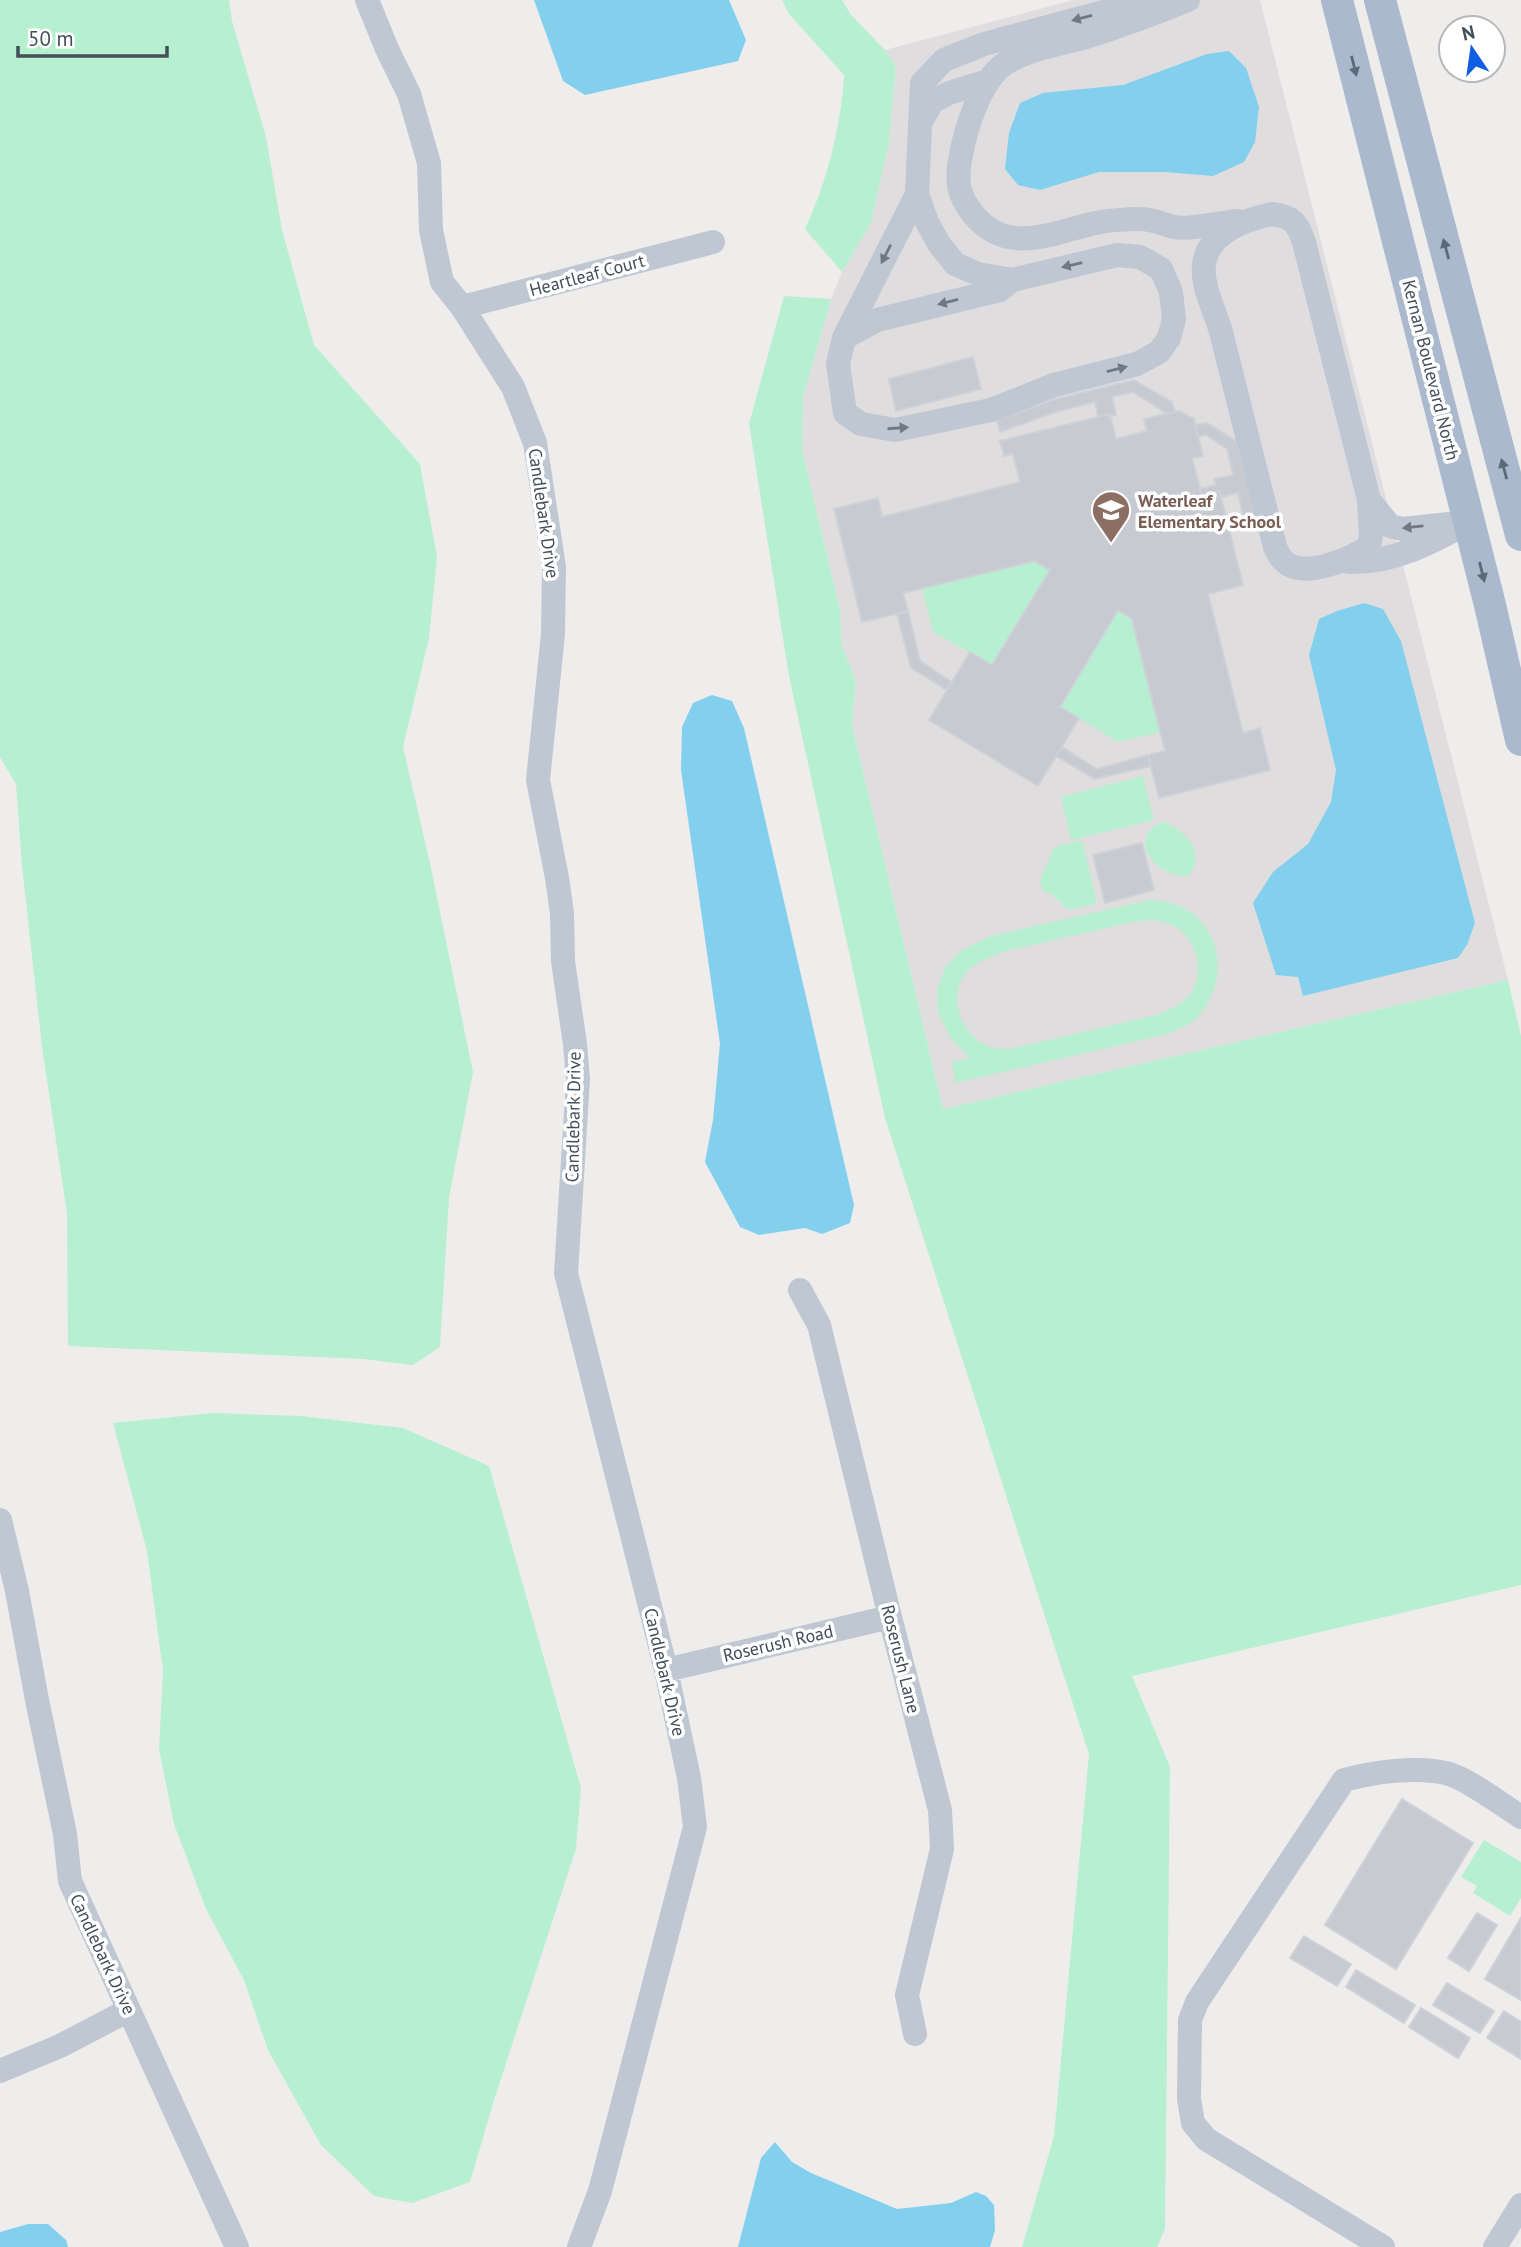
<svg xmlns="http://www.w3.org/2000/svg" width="1521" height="2247" font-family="'PT Sans',sans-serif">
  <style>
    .education { fill: #e0ddde }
    .green { fill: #b7f0d1; fill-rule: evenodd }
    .water { fill: #82d0ee }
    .building { fill: #c8cad2; stroke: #cfd1d8; stroke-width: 2 }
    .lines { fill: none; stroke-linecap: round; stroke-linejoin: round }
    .minor { stroke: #bec7d2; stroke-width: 24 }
    .major { stroke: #aab9cd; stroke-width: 32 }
    .oneway { fill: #6f7884 }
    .oneway2 { fill: #5e6977 }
    .labels { text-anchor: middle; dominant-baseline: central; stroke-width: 7; stroke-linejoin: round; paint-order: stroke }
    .street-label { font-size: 18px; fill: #444e5a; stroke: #fff }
    .education-label { font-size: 18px; font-weight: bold; fill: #785e54; stroke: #fff; text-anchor: start }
  </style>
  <rect width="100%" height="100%" fill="#efecec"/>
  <path class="education" d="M1073,0H1260L1508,980L943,1109L852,725L856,681L842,646L840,610L802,450L803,397L831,299L842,272L871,223L889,142L896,66L885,50Z"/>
  <path class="green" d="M0,0H229L232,21L266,137L282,230L314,345L420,464L437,557L429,638L403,747L431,868L473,1072L449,1198L440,1347L413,1365L363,1359L68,1346L67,1214L42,1047L22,866L16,784L0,757Z
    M782,0H842L851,15L885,50L896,66L889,142L871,223L842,272L805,229C827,182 841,127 844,75L789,14Z
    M784,296L831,299L803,397L802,450L840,610L842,646L856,681L852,725L943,1109L1508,980L1521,1036V1585L1132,1676L1170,1767L1165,2229L1157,2247H1022L1054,2136L1089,1754L885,1118L789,676L749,424Z
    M1034,561L1050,570L992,665L933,632L922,588Z
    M1118,610L1132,619L1161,732L1118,742L1060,707Z
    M1143,776L1154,820L1071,840L1061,797Z
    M1163,822C1185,829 1208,854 1188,876C1156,878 1124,837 1163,822Z
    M1078,841L1083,843L1096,899L1095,904L1068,910L1053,895L1043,891L1040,881L1053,849L1057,846Z
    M1150,900C1163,901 1176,903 1187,910C1227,935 1226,987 1196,1019C1189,1026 1176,1030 1167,1034L955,1083L952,1062L970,1058L950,1037L938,1012L937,991L945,968L961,951L991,936ZM1152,920C1158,921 1164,922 1169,924C1194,932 1205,966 1193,990C1187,1003 1170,1009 1157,1015L1010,1049C1005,1049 999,1049 994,1048C964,1041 946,1000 965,974C973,963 991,957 1002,952L1132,922Z
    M212,1413L301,1416L403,1428L489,1466L581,1788L576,1849L495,2097L470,2182L412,2203L374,2196L321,2145L268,2050L244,1980L206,1909L174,1824L159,1749L163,1671L147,1551L113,1423Z
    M1484,1840L1521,1862V1898L1510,1916L1473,1893L1477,1886L1461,1877Z"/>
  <path class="water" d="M534,0H729L746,40L738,61L585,95L563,81Z
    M1229,51L1246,68L1259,107L1255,142L1244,162L1213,176L1165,172H1099L1040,190L1018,185L1005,169L1009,133L1020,103L1043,93L1123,85L1207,54Z
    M1364,603L1383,609L1401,641L1475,923L1467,945L1458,958L1303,996L1298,977L1276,975L1253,903L1273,872L1308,844L1331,802L1336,770L1309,655L1319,619L1337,611Z
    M712,695L732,701L744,728L854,1205L850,1223L822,1234L805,1228L759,1235L740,1227L705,1162L713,1120L720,1044L681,770L682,727L693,703Z
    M775,2142L792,2162L811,2173L897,2209L951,2203L976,2192L986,2196L994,2205L995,2230L990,2247H738L761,2158Z
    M28,2224H48L66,2240L68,2247H0V2232Z"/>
  <path class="building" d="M973,357L981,389L896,411L889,379Z
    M1134,380L1172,402L1175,412L1164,414L1163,411L1133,392L1112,397L1116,415L1110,416V414L1098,417L1095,402L1059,411L1000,432L997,420L1056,399Z
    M1179,411L1194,419L1195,425L1203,456L1192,458L1202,495L1219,491L1221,497L1243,585L1208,594L1243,733L1260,728L1270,770L1159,798L1148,755L1165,751L1132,619L1118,610L1060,707L1079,718L1038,786L929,720L970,652L992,665L1050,570L1034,561L903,593L908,611L862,622L834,509L878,498L882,517L1020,482L1013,454L1004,456L1000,441L1110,414L1116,439L1147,431L1144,419Z
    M1207,423L1236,441L1256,515L1244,519L1238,493L1221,497L1219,491L1202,495L1200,489L1216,485L1214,479L1233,475L1227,449L1206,435L1198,437L1195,425Z
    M908,611L920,661L952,682L947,690L911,668L897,614Z
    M1062,747L1097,769L1148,755L1151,766L1095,779L1056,756Z
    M1142,843L1154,890L1105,903L1093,855Z
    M1402,1799L1473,1843L1396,1969L1325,1925Z
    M1477,1913L1497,1925L1469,1971L1448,1958Z
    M1521,1918V2000L1485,1979Z
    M1304,1936L1351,1964L1337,1986L1290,1958Z
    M1356,1970L1415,2005L1404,2023L1346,1987Z
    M1447,1983L1494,2011L1480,2033L1433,2005Z
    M1421,2008L1470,2038L1458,2058L1409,2027Z
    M1504,2011L1521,2022V2059L1487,2038Z"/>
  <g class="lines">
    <path class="minor" d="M367,0L387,49L409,94L429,163L431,230L442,282L462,307L513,387L535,443L554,567L553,634L538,780L557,878L562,913L563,961L575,1044L578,1079L566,1273L666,1670L689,1778L695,1827L600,2191L579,2247
      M1188,0C1154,14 1119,27 1083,38C1057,45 1026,49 1003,65C980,82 966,128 961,155C956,179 957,194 973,214C1008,257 1052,232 1096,223C1108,220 1121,220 1133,219C1150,218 1159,223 1174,227C1187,230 1222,223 1237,221
      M920,123L932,102L949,93L988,81
      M917,194L844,338L838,364L845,413L861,424L895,430L991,410L1054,385L1137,364L1159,352L1169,338L1174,319L1171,292L1161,269L1140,257L1117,255L1012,280L978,274L955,264L939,244L927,222L917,194L922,83L944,60L984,44L1148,0
      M1272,214C1294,217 1297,223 1304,242L1369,500L1371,535L1369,546C1352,559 1302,580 1284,561C1280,558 1277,551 1275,547C1257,475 1239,403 1221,332C1215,310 1199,283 1205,259C1213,230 1246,220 1272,214Z
      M462,307L713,242
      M844,338L877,320L1000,290L1012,280
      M1369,500L1390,526L1403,529L1458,523
      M1349,562C1394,563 1431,543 1469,522
      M800,1290L819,1325L890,1617L940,1810L942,1849L907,1995L915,2034
      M0,1520L17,1591L37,1700L65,1834L70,1881L237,2247
      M666,1670L890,1617
      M0,2071L60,2046L129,2010
      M1383,2247L1206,2139L1193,2123L1189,2099L1190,2020L1197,2002L1344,1780C1374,1772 1415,1766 1446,1773C1467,1778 1502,1805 1521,1817
      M1495,2247L1521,2205"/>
    <path class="major" d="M1337,0L1490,605L1521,740
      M1380,0L1521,535"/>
  </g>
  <defs><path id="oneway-solid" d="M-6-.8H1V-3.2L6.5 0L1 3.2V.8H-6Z" transform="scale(1.75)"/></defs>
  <g class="oneway">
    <use href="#oneway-solid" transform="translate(1082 18) rotate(165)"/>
    <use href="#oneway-solid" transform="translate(886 254) rotate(117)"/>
    <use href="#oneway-solid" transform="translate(1072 265) rotate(167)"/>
    <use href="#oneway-solid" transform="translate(948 302) rotate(166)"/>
    <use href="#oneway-solid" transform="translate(1117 369) rotate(-14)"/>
    <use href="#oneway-solid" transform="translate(898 428) rotate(-4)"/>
    <use href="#oneway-solid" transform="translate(1413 527) rotate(174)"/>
  </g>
  <g class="oneway2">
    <use href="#oneway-solid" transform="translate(1354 66) rotate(76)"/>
    <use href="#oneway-solid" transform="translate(1446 249) rotate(-105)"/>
    <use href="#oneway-solid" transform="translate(1504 469) rotate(-105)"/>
    <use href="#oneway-solid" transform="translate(1482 572) rotate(76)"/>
  </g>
  <defs>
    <g id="school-pin" transform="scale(2.0125)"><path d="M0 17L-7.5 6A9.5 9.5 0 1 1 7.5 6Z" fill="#8d6e63" stroke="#fff"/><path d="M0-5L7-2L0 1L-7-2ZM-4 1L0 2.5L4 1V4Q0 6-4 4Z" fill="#fff"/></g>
  </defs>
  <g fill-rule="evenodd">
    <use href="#school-pin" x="1111" y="510"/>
  </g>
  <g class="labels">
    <g class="street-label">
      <text transform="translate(587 275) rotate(-15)">Heartleaf Court</text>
      <text transform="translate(1431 370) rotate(76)">Kernan Boulevard North</text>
      <text transform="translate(544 513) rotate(82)">Candlebark Drive</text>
      <text transform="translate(573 1117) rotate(-89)">Candlebark Drive</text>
      <text transform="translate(778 1643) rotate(-13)">Roserush Road</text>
      <text transform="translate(901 1659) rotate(76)">Roserush Lane</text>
      <text transform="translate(665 1672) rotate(77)">Candlebark Drive</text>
      <text transform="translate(103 1954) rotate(65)">Candlebark Drive</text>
    </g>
    <g class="education-label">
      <text x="1138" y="500">Waterleaf<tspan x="1138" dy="21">Elementary School</tspan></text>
    </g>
  </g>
  <g transform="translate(1472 49) rotate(347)"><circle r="33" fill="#ffffff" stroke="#b4b8bd" stroke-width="2"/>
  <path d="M0-5L12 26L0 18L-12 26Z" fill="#125ee2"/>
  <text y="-10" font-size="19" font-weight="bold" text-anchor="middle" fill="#444e5a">N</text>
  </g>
  <path d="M18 46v10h149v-10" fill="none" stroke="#444e5a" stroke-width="3.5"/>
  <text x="28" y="46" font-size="21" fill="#444e5a" stroke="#ffffff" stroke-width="5" paint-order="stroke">50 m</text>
</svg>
